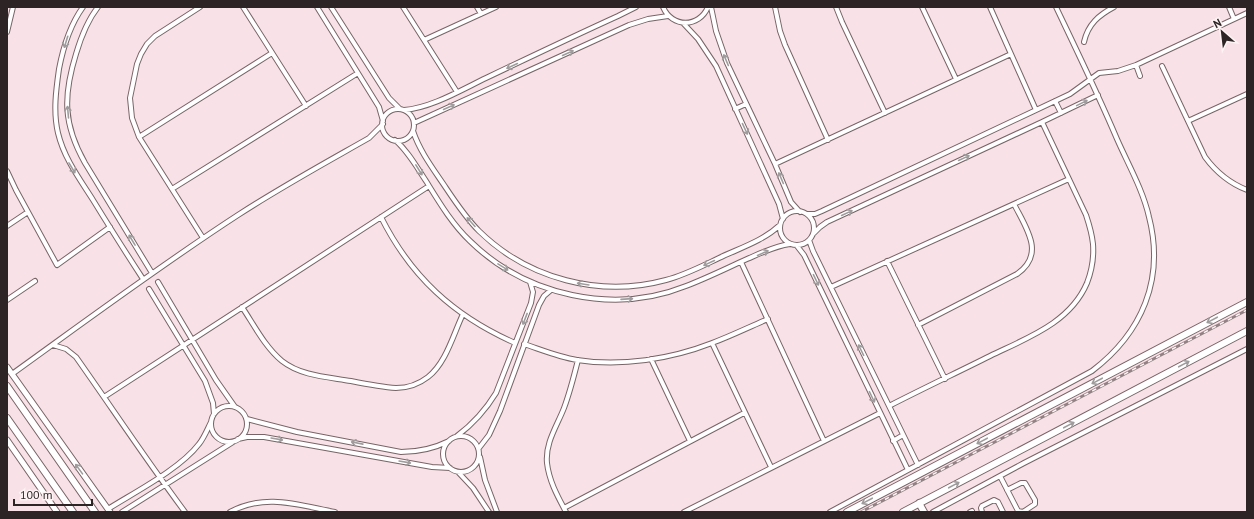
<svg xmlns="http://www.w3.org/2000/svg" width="1254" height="519" font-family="'PT Sans',sans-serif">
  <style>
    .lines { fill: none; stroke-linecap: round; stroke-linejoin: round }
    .minor-casing { stroke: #786468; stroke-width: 6 }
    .tertiary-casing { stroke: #786468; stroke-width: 7 }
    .secondary-casing { stroke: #786468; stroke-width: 8 }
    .minor { stroke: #fff; stroke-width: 4 }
    .tertiary { stroke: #fff; stroke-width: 5 }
    .secondary { stroke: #fff; stroke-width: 6 }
    .rail-casing { stroke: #928285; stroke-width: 3 }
    .rail { stroke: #fdf3f5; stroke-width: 1.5; stroke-dasharray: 4.5; stroke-linecap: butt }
    .oneway { stroke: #a09c9d }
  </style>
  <rect width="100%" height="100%" fill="#f9e2e7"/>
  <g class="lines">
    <g class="minor-casing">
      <path id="minor" d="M83,7C70,25 63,48 59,69C56,90 53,112 58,133C64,158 79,178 93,200C109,226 126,253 143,279
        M98,7C87,21 81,37 76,54C63,96 63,124 85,163L152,273
        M200,7L155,36L147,44L141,54L137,64L130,98L132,118L139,137L203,238
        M243,7L306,106
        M317,7L379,107L383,121
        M331,7L389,98L400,109
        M403,7L457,92
        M477,7L481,14
        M663,7C672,28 699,28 708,7
        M711,7L716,31L727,63L775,164L791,202L800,212
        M775,7L780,31L785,45L828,140
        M836,7L842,22L885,113
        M922,7L956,79
        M990,7L1036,110
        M1229,7L1234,19
        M683,23L698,39L716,66L779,204L783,219
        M7,32L13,7
        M424,40L496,7
        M1084,42C1088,24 1099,15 1114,7
        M1136,65L1140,76
        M1162,66L1205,157C1216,172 1229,183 1247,190
        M1055,101L1061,113
        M735,109L746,104
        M382 125a16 16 0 1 1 32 0a16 16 0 1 1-32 0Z
        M404,110C431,108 461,90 486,78C530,57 574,36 618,16L636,7
        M1188,121L1247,94
        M414,123L629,25L648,19L668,16
        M413,131C420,152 434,170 446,188C456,203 466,218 479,231C528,279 600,298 666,280C685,275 702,266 719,258C740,248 763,241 780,225
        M139,137L272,53
        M395,140C408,151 416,166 426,181C439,202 452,224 470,241C526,296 614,315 686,286C707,278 727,268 747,259C761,253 775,246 790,244
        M775,164L1011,54
        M7,171L16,190L57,265L110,227
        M172,189L358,73
        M780 228a17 17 0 1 1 34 0a17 17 0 1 1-34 0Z
        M807,214H815L822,211L1070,94L1099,73L1118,71L1136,65L1247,13
        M381,217C411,277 454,316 515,343
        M7,226L28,212
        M814,233L820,227L827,222L1042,122L1098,95
        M809,240L813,251L918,465
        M797,246L804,255L908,470
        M887,261L945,379
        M741,262L824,441
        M158,282L216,380L235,407
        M831,287L1069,179
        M149,289L205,381L213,403L214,414
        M7,300L35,281
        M242,307C254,325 265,347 282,361C301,376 328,377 351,381C366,384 381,387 396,388C407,388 419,384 428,377C446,363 453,335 463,314
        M918,325L1017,274C1046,254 1026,228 1014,204
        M712,343L771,467
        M524,344C542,350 559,357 577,360C621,367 671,359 712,343C731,336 749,327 768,319
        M53,345L66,349L76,357C112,408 147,461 185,512
        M651,359L690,441
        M12,374C87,320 161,265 238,215C281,187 325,163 369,138L383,124
        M104,397L429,186
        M211 424a18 18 0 1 1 36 0a18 18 0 1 1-36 0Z
        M889,406C922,389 956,373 990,356C1027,338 1070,323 1087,283C1092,270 1094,257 1093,244C1092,234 1089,224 1086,215L1042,122
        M247,419L297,432L401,452C419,452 433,449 449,441
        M457,436C473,424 485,411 496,393L531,303L533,292L530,282
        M443 454a18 18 0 1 1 36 0a18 18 0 1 1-36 0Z
        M238,439L247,437H264L432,467L450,468
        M893,441L903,435
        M479,448L489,435L500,411L539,305L544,296L551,290
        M480,457L485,480L497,512
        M458,472L473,488L489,512
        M1000,476L1017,509L1018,511L1023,512L1035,504V500L1025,483H1021L1007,490
        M564,508L744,413
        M108,509C135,492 180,469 199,444C204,438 207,430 211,422
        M122,512L233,442
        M230,512C265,493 298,505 335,512
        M566,512C558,497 549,481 547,463C545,443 557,426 564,408C570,392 574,376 578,360
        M684,512L880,413
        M830,512L1092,371C1142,333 1165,279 1149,217C1143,190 1128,164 1117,139C1098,94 1077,51 1056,7
        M933,512L1024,463L1247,349
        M970,512L972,511
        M982,512L981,508L982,506L994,500L998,502L1003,512"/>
    </g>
    <g class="tertiary-casing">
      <path id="tertiary" d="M7,367L110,512
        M7,440L57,512"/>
    </g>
    <g class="secondary-casing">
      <path id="secondary" d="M7,386L95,512
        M7,418L73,512
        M919,503L924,512
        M847,512L1247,302
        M903,512L1247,331"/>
    </g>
    <use href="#minor" class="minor"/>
    <use href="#tertiary" class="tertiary"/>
    <use href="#secondary" class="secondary"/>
    <g class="rail-casing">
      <path id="rail" d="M861,512L1247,310"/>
    </g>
    <use href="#rail" class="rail"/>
  </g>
  <defs><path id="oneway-shaft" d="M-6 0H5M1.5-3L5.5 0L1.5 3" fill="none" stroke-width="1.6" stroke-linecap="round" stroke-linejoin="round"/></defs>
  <g class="oneway">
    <use href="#oneway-shaft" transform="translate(66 42) rotate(107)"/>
    <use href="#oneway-shaft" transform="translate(568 53) rotate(-24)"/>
    <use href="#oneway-shaft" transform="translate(726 60) rotate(-113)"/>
    <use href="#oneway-shaft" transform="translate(512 66) rotate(155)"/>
    <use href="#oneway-shaft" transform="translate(1082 103) rotate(-26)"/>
    <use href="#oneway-shaft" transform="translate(449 107) rotate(-24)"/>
    <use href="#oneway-shaft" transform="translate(68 112) rotate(-95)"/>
    <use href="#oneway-shaft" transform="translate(745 129) rotate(65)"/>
    <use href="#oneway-shaft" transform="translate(964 158) rotate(-25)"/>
    <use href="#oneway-shaft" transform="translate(72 168) rotate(59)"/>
    <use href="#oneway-shaft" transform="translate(419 170) rotate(58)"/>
    <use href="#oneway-shaft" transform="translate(781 178) rotate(-113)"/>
    <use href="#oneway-shaft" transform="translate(847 213) rotate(-25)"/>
    <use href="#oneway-shaft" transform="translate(471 222) rotate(-132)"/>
    <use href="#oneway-shaft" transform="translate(132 240) rotate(-121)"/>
    <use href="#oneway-shaft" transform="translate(763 253) rotate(-24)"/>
    <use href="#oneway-shaft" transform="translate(709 263) rotate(155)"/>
    <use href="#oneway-shaft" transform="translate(503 267) rotate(32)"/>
    <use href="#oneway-shaft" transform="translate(816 280) rotate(64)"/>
    <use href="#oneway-shaft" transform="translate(583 284) rotate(-171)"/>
    <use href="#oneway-shaft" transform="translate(627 299) rotate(-4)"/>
    <use href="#oneway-shaft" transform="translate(525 319) rotate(111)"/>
    <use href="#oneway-shaft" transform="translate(1212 320) rotate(152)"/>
    <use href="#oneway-shaft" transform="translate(861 350) rotate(-116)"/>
    <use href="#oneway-shaft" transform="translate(1184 364) rotate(-28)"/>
    <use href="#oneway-shaft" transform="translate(1097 381) rotate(152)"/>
    <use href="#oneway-shaft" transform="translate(872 397) rotate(64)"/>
    <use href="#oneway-shaft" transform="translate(1069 425) rotate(-28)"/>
    <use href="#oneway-shaft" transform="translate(277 439) rotate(10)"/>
    <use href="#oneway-shaft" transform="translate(982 441) rotate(152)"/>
    <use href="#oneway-shaft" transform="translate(357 443) rotate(-169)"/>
    <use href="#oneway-shaft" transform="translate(405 462) rotate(10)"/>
    <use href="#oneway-shaft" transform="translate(79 469) rotate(-126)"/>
    <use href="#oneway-shaft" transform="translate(954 485) rotate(-28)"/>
    <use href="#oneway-shaft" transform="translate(867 501) rotate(152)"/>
  </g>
  <rect width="1254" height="519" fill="none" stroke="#2c2425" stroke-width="16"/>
  <g transform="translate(1222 32) rotate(332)" stroke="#fdf3f5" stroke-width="3" paint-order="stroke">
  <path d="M0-3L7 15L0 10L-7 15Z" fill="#2c2425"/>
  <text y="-6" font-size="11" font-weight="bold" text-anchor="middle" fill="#2c2425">N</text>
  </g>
  <path d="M14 499v6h78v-6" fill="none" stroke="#2c2425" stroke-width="2"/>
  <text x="20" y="499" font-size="12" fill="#2c2425" stroke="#fdf3f5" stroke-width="3" paint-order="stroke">100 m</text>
</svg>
